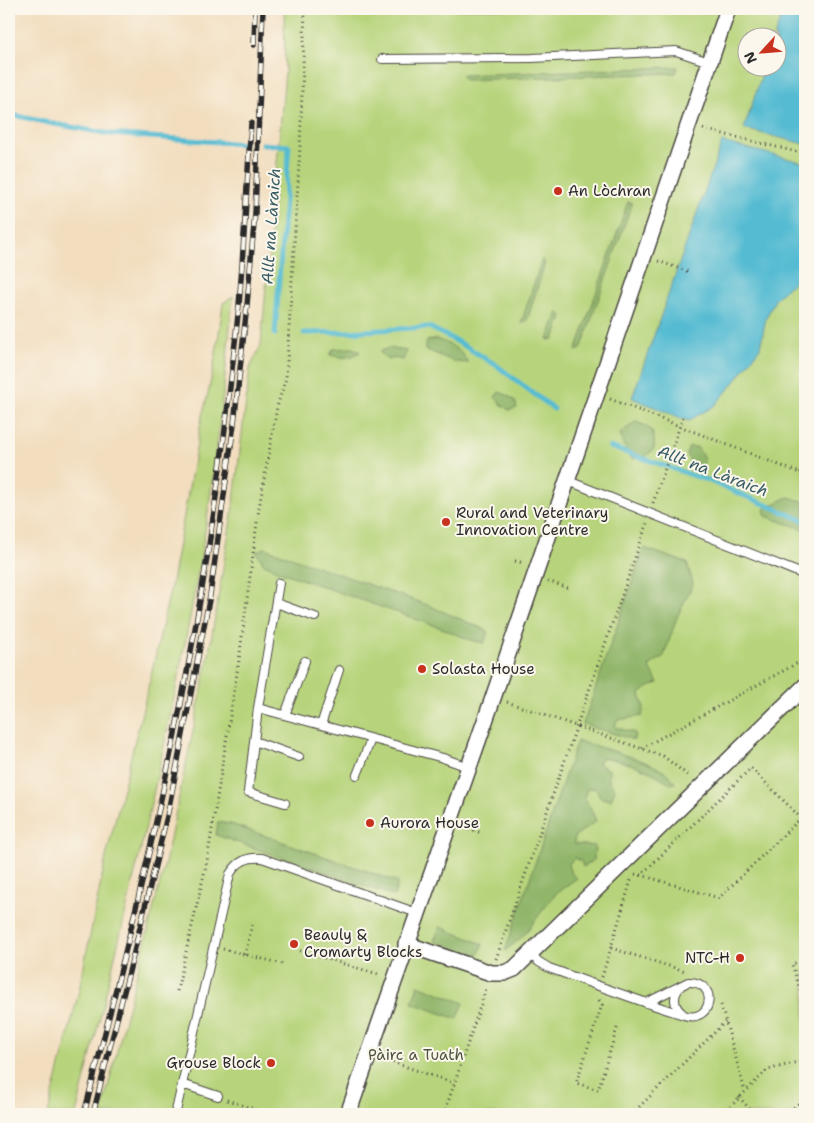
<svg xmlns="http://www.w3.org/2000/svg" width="814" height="1123" font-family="'Shantell Sans',sans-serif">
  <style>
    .green { fill: #b7d47b; stroke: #718053; fill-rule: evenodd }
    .forest { fill: #91b66b; stroke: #5e704b }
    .water { fill: #54bbd2; stroke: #40737e }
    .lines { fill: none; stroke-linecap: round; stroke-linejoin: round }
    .stream { stroke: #54bbd2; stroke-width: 5 }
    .service-casing { stroke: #494641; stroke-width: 10 }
    .minor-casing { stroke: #494641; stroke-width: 18 }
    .path { stroke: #494641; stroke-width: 3; stroke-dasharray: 1 4; stroke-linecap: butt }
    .service { stroke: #fff; stroke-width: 8 }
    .minor { stroke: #fff; stroke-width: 15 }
    .rail-casing { stroke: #2b2b2b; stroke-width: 5.5 }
    .rail { stroke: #fbf7ec; stroke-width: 4; stroke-dasharray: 11; stroke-linecap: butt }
    .poi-dot { fill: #c8321e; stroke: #fbf7ec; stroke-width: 2 }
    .labels { text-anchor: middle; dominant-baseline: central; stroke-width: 4; stroke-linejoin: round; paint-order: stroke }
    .poi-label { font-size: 15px; fill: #2b2b2b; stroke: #fbf7ec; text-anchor: start }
    .park-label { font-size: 15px; fill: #4e553f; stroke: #fbf7ec }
    .water-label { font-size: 16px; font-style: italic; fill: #395d65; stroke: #fbf7ec }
  </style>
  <rect width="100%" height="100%" fill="#fbf7ec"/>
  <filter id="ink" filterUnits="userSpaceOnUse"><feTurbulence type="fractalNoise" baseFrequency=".02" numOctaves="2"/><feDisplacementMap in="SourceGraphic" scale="10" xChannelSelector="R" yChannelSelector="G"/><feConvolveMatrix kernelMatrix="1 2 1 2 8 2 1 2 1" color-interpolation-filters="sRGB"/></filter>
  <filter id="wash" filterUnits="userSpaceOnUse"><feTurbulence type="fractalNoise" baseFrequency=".0096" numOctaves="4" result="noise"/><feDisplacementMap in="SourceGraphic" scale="20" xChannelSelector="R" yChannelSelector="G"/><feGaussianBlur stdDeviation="1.12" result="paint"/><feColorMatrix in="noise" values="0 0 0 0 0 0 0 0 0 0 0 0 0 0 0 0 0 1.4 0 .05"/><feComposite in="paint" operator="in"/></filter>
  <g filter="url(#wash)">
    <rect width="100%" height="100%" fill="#f2ddbe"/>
    <path class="green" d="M284,9H805V1114H101L165,863L207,665L233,508L250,368L261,345L285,72ZM746,38H776V68H746Z
      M233,296C224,390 214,485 197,579C165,759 120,937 76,1114H48L78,995L106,857L150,680L172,582L202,416C213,379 218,341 223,303Z"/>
    <path class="forest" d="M678,67L676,73L465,80L461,75Z
      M628,202L632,203L581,349L576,351Z
      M542,259L545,263L527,321L521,324Z
      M558,312L562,316L554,339L548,340Z
      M436,339C450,344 461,349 468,363L455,362L425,349L427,341Z
      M353,348L360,352C349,359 342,358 330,355L333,349Z
      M389,348L407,351L403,360L394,358L389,360L382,355L380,351Z
      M499,392L507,395L515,401L517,408L509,410L502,405L495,397Z
      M635,422C652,427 655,431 654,449L644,458L632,459L624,446L620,434Z
      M689,447H697L704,458L703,472L697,470L686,455Z
      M788,497L805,502V531C793,524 779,522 766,516L764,509Z
      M265,548L430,606L488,631L484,643L470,640L444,629L281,572L264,564L256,552Z
      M644,548L687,563L693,584L677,617L664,656L649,666L658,683L647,688L640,694L644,707L642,716L617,720L615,727L635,733L634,740L583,724Z
      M577,741C597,747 668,763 675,783L670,784C655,771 621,759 601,758L598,763L609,770V782L615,789L611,800L601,798L595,788L587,789L584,798L590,807L596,821L575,836L574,844L595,846L594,860L583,867L581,861L574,858L568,865L571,873L577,878L555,894L523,936L505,951Z
      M218,822L231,824L398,882L394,896L216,835Z
      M440,927L483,944L477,958L434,941Z
      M418,985L464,1003L457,1019L412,1003Z"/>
    <path class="water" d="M784,9H805V144L744,129L764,68H776V38L774,37Z
      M722,142L805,163V275L798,278L776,298L766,318L760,348L734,383L714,406L688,421L632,398Z"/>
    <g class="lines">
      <path class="stream" d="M9,114L49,123L110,134L244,144
        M262,144L289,146L275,334
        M304,333L348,332L429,327L460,343L496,365L554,409
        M610,447L712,482L805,521"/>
    </g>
  </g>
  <g filter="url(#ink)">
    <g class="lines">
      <g class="service-casing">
        <path id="service" d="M382,59L532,58L676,51L709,62
          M566,480L805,575
          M276,603L315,617
          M258,708L279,583
          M285,715L305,661
          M321,725L339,670
          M254,741L299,757
          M357,775L371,739
          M285,803L248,792L258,708L443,758L468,767
          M530,954L539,962L549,968C594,984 638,1001 684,1015C712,1025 720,981 688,982L646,1003
          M680,987C673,995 673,1006 682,1013
          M182,1084L218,1096
          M176,1111L230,874C238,861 247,857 262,858L417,913"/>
      </g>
      <g class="minor-casing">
        <path id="minor" d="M406,944L491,973H504L514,969L805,686
          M348,1114L493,698L728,9"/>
      </g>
      <path class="path" d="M703,129L805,154
        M658,261L689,272
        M610,399L805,475
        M800,473L805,468
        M653,503L684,414
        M515,561L524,563
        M548,581L568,588
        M507,702L663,756L690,777
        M642,748L805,659
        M464,827L482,833
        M635,874L641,875L751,768L805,822
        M641,875L719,898L801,818
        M611,948L685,971
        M223,949L283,964
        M300,951L381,975
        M245,955L253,921
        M496,959L647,523
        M805,960L792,964L805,1005
        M602,977L632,877
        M177,991L207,861L239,660L259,508L277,407L286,378L300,148L305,9
        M599,1000L602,1005L576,1083L598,1090L618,1025
        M721,1005L745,1091
        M383,1059L454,1083
        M739,1097L754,1114
        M227,1100L269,1114
        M444,1114L487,986
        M632,1114L725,1022
        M725,1114L724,1113L767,1070L805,1060
        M786,1114L805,1098"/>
      <use href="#service" class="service"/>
      <use href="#minor" class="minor"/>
      <g class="rail-casing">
        <path id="rail" d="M254,45L255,9
          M84,1114C136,915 185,715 214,511C224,442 232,373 239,305C244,244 247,183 251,123
          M93,1114L134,952L168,812L210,595L234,424L247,305L255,213L263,9"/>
      </g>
      <use href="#rail" class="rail"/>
    </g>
  </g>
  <g class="poi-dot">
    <circle cx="558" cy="191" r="5"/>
    <circle cx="446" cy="522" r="5"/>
    <circle cx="422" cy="669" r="5"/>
    <circle cx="370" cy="823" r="5"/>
    <circle cx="294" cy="944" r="5"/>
    <circle cx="740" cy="958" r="5"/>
    <circle cx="271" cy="1063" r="5"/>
  </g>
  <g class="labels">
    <g class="poi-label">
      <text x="568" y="191">An Lòchran</text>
      <text x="456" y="513">Rural and Veterinary<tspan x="456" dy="17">Innovation Centre</tspan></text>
      <text x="432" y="669">Solasta House</text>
      <text x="380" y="823">Aurora House</text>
      <text x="304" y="935">Beauly &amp;<tspan x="304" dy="17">Cromarty Blocks</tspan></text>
      <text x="730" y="958" text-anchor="end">NTC-H</text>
      <text x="261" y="1063" text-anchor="end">Grouse Block</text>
    </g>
    <g class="park-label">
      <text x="416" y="1055">Pàirc a Tuath</text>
    </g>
    <g class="water-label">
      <text transform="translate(271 226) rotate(-86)">Allt na Làraich</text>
      <text transform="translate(713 471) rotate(21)">Allt na Làraich</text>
    </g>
  </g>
  <rect width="814" height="1123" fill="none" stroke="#fbf7ec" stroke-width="30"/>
  <g transform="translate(762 52) rotate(244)"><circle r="24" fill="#fbf7ec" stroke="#a8a59f"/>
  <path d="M0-4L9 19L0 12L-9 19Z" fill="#c8321e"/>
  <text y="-8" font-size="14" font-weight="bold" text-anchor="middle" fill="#2b2b2b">N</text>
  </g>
</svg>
